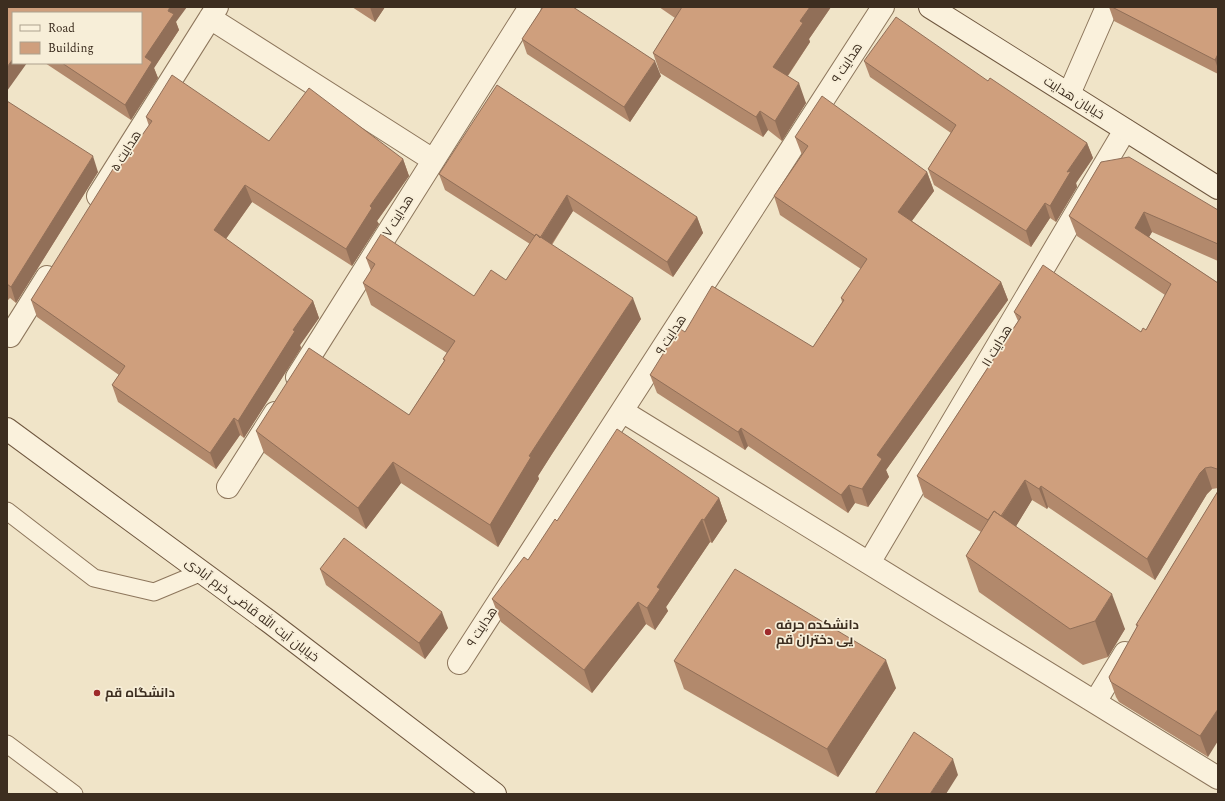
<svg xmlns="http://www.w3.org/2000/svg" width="1225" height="801" font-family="Spectral,Cairo,serif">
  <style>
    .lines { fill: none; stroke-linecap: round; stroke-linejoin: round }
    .lane-casing { stroke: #8d765c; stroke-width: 19 }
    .street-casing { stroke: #8d765c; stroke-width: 24 }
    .secondary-casing { stroke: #6f573f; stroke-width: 24 }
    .lane { stroke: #faf1dc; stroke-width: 17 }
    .street { stroke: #faf1dc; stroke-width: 22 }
    .secondary { stroke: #faf1dc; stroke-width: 22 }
    .wall { fill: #b2896c }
    .shaded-wall { fill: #916f58 }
    .building { fill: #cf9f7d; stroke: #916f58 }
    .poi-dot { fill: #9e2a2b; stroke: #f7eed8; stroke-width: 1.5 }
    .labels { text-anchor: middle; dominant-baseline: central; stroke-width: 3.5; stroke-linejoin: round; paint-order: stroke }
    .street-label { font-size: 13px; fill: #3d2e20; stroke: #f7eed8 }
    .poi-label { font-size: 13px; font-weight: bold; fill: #3d2e20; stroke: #f7eed8; text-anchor: start }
  </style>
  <rect width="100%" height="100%" fill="#f0e4c8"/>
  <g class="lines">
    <g class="lane-casing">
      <path id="lane" d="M7,511L94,578L154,592L202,572
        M7,744L74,794"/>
    </g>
    <g class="street-casing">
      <path id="street" d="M210,18L433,160
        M1069,94L1107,7
        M98,196L217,7
        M10,336L47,277
        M297,377L530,7
        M622,411L1218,778
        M228,487L275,413
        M869,563L1125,130
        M459,663L883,7
        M1095,702L1125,653"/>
    </g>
    <g class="secondary-casing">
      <path id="secondary" d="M930,7L1218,188
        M7,429L271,623L495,794"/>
    </g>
    <use href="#lane" class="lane"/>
    <use href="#street" class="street"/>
    <use href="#secondary" class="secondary"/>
  </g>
  <path class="wall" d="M7,7L176,22L179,30L154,68L158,78L131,120L45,63H141L13,13Z
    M352,7H385L375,22Z
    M659,7H831L809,39L810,42L788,76L806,103L782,141L768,130L763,137L660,73L653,53L675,18Z
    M1109,7H1218V74L1114,21Z
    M522,39L661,76L630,122L527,54Z
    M864,61L988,81L1087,143L1093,158L1076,183L1077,187L1056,222L1050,218L1031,247L934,185L928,169L951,133L870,77Z
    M7,101L98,172L16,303L10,298L7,301Z
    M146,117L269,141L403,159L409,176L377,221L379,224L352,266L252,202L226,239L313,301L319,318L300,345L301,348L244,438L240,435L216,469L118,402L112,385L119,375L37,317L31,300L117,171L149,126Z
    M795,137L927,172L934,191L912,221L1001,282L1008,300L886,470L889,477L868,507L855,503L848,513L748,446L745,450L657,393L650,375L685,332L813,347L842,302L841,298L861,269L780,215L774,196L802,155Z
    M1101,162L1218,210V261L1152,232L1149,237L1218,283V488L1212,489L1207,494L1155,580L1048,507L1047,509L1032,500L1016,526L1125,629L1108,657L1083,665L979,592L966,556L981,532L924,497L917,476L1018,321L1014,312L1141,332L1146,330L1165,295L1077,236L1069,216Z
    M439,174L697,217L703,233L673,277L573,211L552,245L641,319L552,454L538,476L539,479L498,547L401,483L366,529L264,453L256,431L409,415L444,361L443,359L447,353L371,305L363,283L371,271L366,258L474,296L506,280L530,244L445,190Z
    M1218,491L1208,757L1119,702L1116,697L1109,677L1137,627L1136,625Z
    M719,498L727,521L712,543L710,542L666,607L668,611L655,630L646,624L592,693L501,622L492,599L528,560L557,521Z
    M320,569L448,628L425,659L326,585Z
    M674,661L896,688L838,777L684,689Z"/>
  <path class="shaded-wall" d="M170,7H187L176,22L179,30L154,68L158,78L131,120L125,105L145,57Z
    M370,7H385L375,22Z
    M810,7H831L809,39L810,42L780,87L773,67L800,21Z
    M1218,54V69L1215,60Z
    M13,59V63H27L7,91V67Z
    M655,61L661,76L630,122L624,107Z
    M799,83L806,103L782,141L775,121Z
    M760,111L768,130L763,137L756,117Z
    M1087,143L1093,158L1076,183L1077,187L1056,222L1050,206L1067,172Z
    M93,156L98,172L16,303L11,287Z
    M403,159L409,176L377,221L379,224L352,266L346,249L370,206Z
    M927,172L934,191L905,230L898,212Z
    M245,185L252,202L220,247L214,230Z
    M567,195L573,211L545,254L540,239Z
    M1045,203L1050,218L1031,247L1026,231Z
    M1144,212L1152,232L1142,249L1135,228Z
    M697,217L703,233L673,277L667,262Z
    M1001,282L1008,300L886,470L889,477L868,507L862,489L877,455Z
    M633,298L641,319L552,454L538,476L539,479L498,547L490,525L529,456L544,433Z
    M313,301L319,318L300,345L301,348L244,438L238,421L293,330Z
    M234,418L240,435L216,469L210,453Z
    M741,428L748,446L745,450L738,432Z
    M393,462L401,483L366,529L358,508Z
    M1205,468L1212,489L1207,494L1155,580L1147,559L1200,473Z
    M1025,480L1032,500L1004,546L996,525Z
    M849,485L855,503L848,513L841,495Z
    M1041,486L1048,507L1047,509L1039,489Z
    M719,498L727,521L712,543L704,520Z
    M702,519L710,542L666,607L668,611L655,630L647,608L657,587Z
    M1112,594L1125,629L1108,657L1095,621Z
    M638,602L646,624L592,693L584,670Z
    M442,612L448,628L425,659L419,643Z
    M886,660L896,688L838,777L827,749Z
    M1218,709V741L1208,757L1200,736Z
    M953,759L958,775L946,794H930Z"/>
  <path class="building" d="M7,7H170L168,11L174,14L145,57L152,62L125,105L62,63H141V13H13V59L7,67Z
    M543,7H573L655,61L624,107L522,39Z
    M682,7H810L800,21L803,23L773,67L799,83L775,121L760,111L756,117L653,53Z
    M1112,7H1218V54L1215,60Z
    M896,17L988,81L990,78L1087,143L1067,172L1071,171L1050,206L1045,203L1026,231L928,169L956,125L864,61Z
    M172,75L269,141L309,88L403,159L370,206L372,208L346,249L245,185L214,230L313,301L293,330L295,331L238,421L234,418L210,453L112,385L125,366L31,300L113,169L117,171L152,121L146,117Z
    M497,85L697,217L667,262L567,195L540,238L536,234L535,236L439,174Z
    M822,96L927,172L898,212L1001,282L877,455L882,459L862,489L849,485L841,495L741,428L738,432L650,375L679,328L685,332L712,286L813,347L844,300L841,298L867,259L774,196L808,146L795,137Z
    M7,101L93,156L11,287L7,284Z
    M1129,157L1218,210V244L1144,212L1135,228L1218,283V470L1217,469L1211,467L1205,468L1200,473L1147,559L1041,486L1039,489L1025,480L1001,516L994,511L988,520L917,476L1021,317L1014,312L1043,265L1141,332L1143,328L1146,330L1171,284L1069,216L1101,162Z
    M381,234L474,296L491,270L506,280L536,234L633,298L544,433L529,456L531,457L490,525L393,462L358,508L256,431L309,348L409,415L445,360L443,359L455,341L363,283L375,264L366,258Z
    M617,429L719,498L704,520L702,519L657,587L660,589L647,608L638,602L584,670L492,599L524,557L528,560L555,519L557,521Z
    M1218,491V709L1200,736L1111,682L1109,677L1138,625H1136Z
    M994,511L1112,594L1095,621L1070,629L966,556Z
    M344,538L442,612L419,643L320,569Z
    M735,569L886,660L827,749L674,661Z
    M914,732L953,759L930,794H875Z"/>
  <g class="poi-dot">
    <circle cx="768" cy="632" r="4"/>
    <circle cx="97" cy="693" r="4"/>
  </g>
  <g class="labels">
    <g class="street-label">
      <text transform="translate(847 63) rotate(-57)">هدایت ۹</text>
      <text transform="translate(1074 98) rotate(32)">خیابان هدایت</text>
      <text transform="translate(126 151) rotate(-58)">هدایت ۵</text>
      <text transform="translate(398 216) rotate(-58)">هدایت ۷</text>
      <text transform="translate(671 335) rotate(-57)">هدایت ۹</text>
      <text transform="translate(997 346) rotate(-59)">هدایت ۱۱</text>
      <text transform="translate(252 610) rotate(37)">خیابان آیت الله قاضی خرم آبادی</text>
      <text transform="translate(482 627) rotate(-57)">هدایت ۹</text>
    </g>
    <g class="poi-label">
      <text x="776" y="625">دانشکده حرفه<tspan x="776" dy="15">یی دختران قم</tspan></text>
      <text x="105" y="693">دانشگاه قم</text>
    </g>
  </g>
  <rect width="1225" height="801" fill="none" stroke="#3d2e20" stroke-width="16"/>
  <rect x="12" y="12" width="130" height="52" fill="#f7eed8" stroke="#ada18e"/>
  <rect x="20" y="25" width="20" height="6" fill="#faf1dc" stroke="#ada18e"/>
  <text x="48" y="32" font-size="12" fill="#3d2e20">Road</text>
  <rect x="20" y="42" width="20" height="12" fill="#cf9f7d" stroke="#ada18e"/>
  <text x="48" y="52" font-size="12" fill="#3d2e20">Building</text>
</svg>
